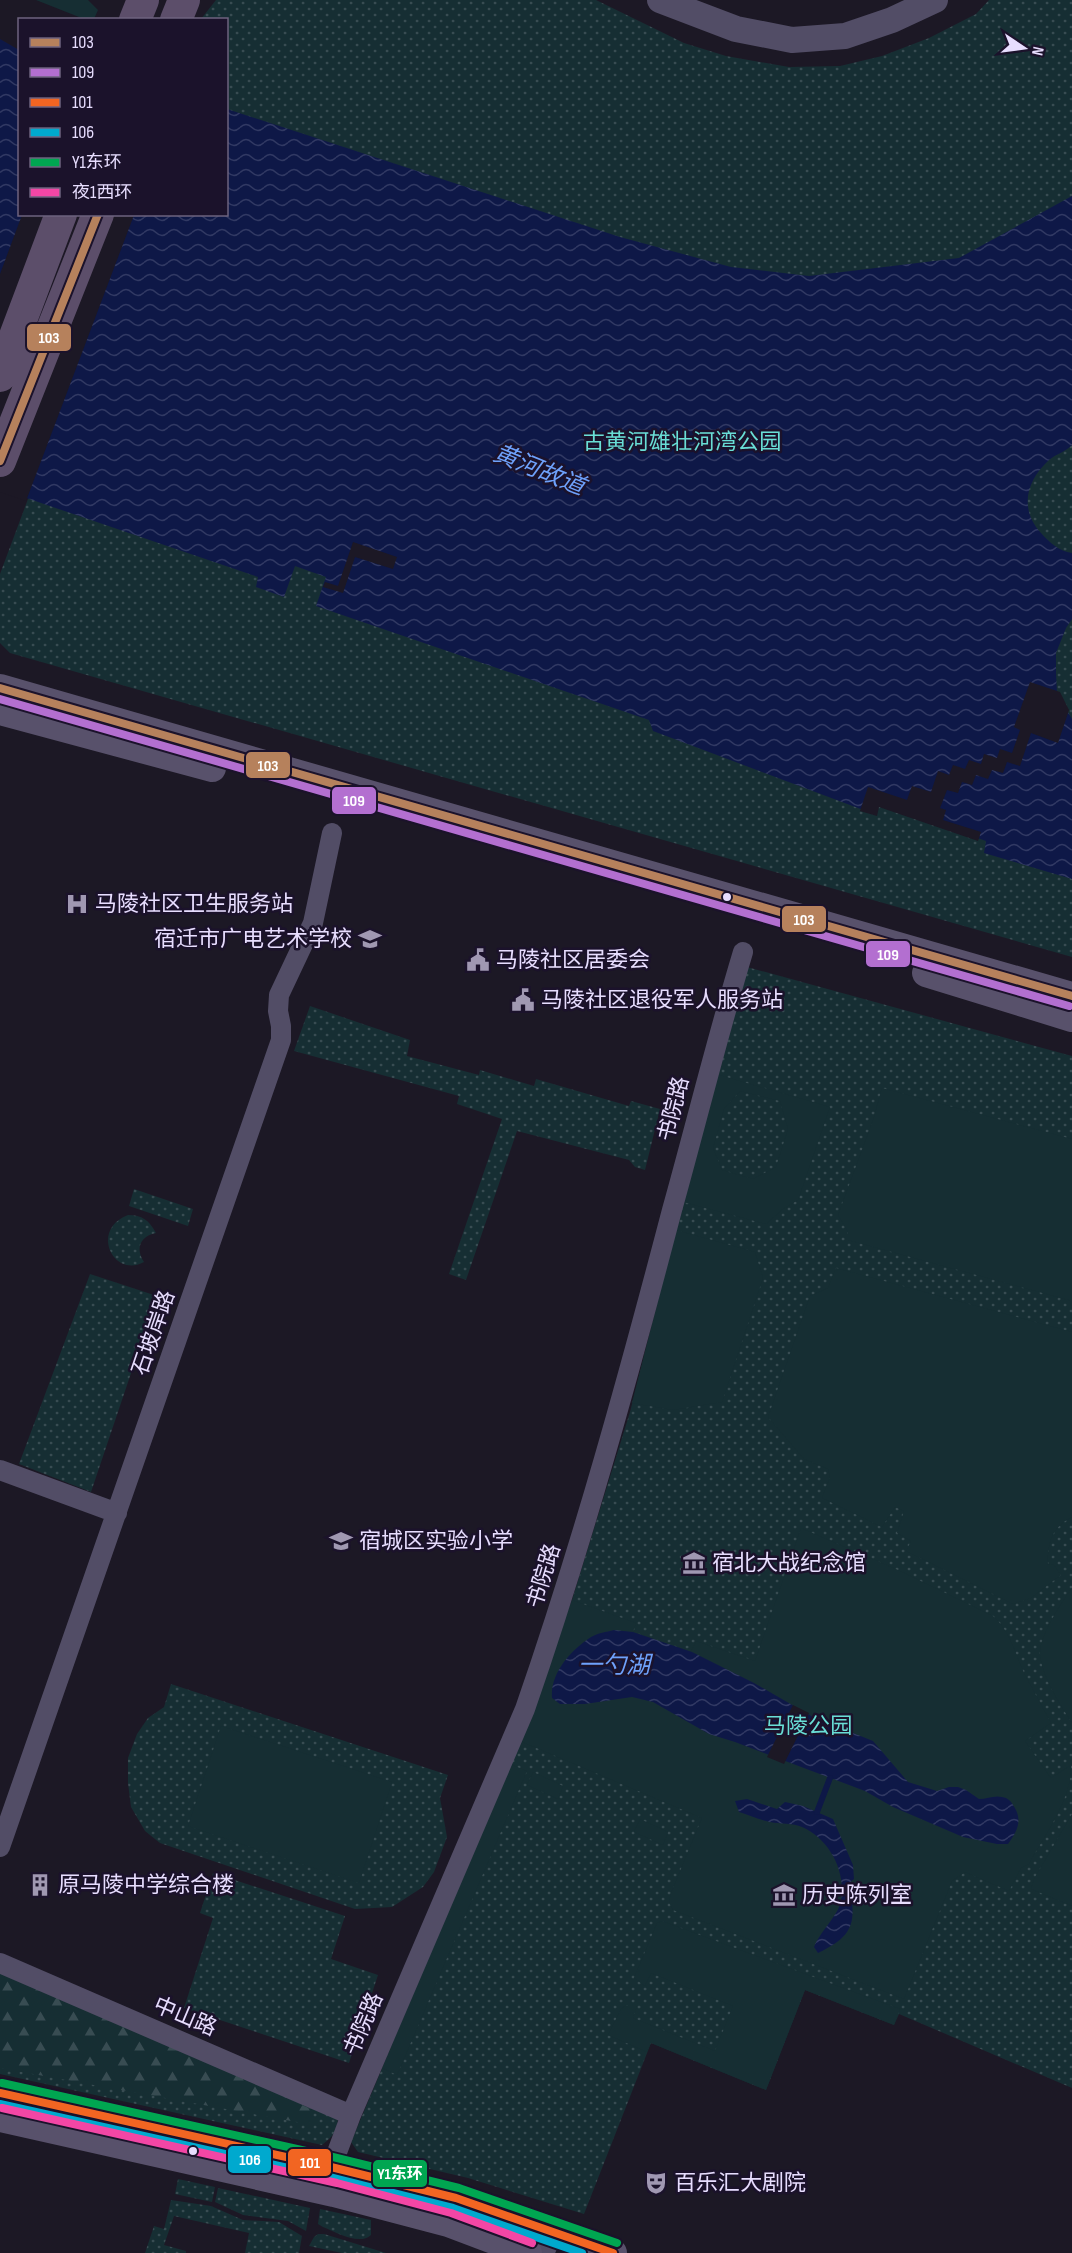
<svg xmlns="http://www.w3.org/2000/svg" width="1072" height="2253" font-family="'Sofia Sans Condensed','Noto Sans SC',sans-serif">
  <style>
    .grass { fill: url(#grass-dots) }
    .forest { fill: url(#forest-firs) }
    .garden { fill: #162e33; fill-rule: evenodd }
    .water { fill: url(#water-waves) }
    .pier { fill: #1c1825 }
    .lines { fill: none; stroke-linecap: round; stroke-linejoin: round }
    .stream { stroke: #0e1847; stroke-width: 6 }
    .minor { stroke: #524d66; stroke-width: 20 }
    .tertiary { stroke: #524d66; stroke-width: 26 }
    .secondary { stroke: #58516b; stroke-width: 28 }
    .primary { stroke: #5c4e6a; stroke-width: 32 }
    .bus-1-casing { stroke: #1b122b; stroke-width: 12 }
    .bus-2-casing { stroke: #1b122b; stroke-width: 12 }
    .bus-3-casing { stroke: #1b122b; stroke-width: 12 }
    .bus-4-casing { stroke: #1b122b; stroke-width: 12 }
    .bus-5-casing { stroke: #1b122b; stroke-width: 12 }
    .bus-6-casing { stroke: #1b122b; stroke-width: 12 }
    .bus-1 { stroke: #b6815c; stroke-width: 8 }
    .bus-2 { stroke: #b36fd0; stroke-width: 8 }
    .bus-3 { stroke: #f26522; stroke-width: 8 }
    .bus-4 { stroke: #00a9ce; stroke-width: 8 }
    .bus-5 { stroke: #00a651; stroke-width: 8 }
    .bus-6 { stroke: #f346a5; stroke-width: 8 }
    .bus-dot { fill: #e7ddfe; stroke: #1b122b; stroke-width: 2 }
    .labels { text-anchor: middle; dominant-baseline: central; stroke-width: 5; stroke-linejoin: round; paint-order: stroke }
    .park-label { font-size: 22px; fill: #69ded6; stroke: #1b122b }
    .poi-label { font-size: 22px; fill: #e7ddfe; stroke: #1b122b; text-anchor: start }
    .street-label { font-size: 22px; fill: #e7ddfe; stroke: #1b122b }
    .water-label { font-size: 24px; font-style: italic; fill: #6ea1fb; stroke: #1b122b }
    .line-badge { stroke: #1b122b; stroke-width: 2 }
    .badge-label { font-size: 16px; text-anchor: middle; font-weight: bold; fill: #fff }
  </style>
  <defs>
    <pattern id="grass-dots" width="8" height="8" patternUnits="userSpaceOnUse" patternTransform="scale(1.5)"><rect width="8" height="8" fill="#162e33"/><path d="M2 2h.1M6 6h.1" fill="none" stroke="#384c52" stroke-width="1.8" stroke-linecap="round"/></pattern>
    <pattern id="forest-firs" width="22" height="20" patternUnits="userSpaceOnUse" patternTransform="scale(1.5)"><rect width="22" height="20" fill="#162e33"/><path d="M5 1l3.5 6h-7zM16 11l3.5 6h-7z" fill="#384c52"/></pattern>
    <pattern id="water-waves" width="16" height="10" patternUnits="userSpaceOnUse" patternTransform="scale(1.5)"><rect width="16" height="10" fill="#0e1847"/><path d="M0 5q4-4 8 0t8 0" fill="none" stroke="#313963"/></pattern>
  </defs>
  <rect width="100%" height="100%" fill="#1c1825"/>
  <path class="grass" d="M216,0H596L684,43L726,56L789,67L840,66L882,56L929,38L976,14L989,0H1072V957L10,653L0,643V574L134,215L226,214V20L201,19Z
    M747,967L1072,1056V2088L899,2014L894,2025L805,1990L766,2090L651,2043L584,2214L468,2178L358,2152L351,2142L520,1741L572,1600L630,1412L727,1027Z
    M310,1006L410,1040L407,1056L479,1075L480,1070L534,1086L536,1079L629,1106L631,1101L660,1109L645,1170L635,1167L629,1160L517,1131L466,1280L449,1274L502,1119L457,1104L459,1096L294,1051Z
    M134,1189L193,1209L188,1226L129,1206Z
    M128,1215C142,1215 149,1220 156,1233C140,1236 135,1249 144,1262C114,1279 89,1230 128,1215Z
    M90,1274L157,1296L91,1492L19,1464Z
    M171,1684L448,1775L440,1798L447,1837L434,1872L423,1887L392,1907L355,1909L160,1843L145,1831L131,1807L128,1783V1758L137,1734L148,1718L164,1707Z
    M213,1873L345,1916L331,1959L378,1975L349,2063L184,2008L213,1918L200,1913Z
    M0,1967L338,2119C337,2132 332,2137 322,2145L0,2074Z
    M178,2179L215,2187L212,2202L175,2194Z
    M218,2188L310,2208L306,2231L288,2221L243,2215L215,2202Z
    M171,2200L211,2206L243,2220L279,2222L302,2236L299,2253H245L249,2233L174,2216L164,2245L186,2251V2253H145L154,2226L164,2229Z
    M320,2209L371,2220V2235C359,2246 336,2232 323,2227L318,2224Z
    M318,2234H324L386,2253H342L309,2246L314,2237Z"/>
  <path class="forest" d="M0,1971L311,2109L313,2113L312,2121L308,2124L0,2068Z"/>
  <path class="garden" d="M36,0H88L98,10L94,19H84Z
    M716,1074L830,1107L798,1200L783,1209L766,1224L683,1202ZM740,1091L780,1101L788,1129L776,1167L753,1179L722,1170L713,1148L724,1109Z
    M882,1088L1072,1139V1301L848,1240V1232L838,1215L873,1120Z
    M676,1230L755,1252L763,1278L722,1402L673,1410L632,1403Z
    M836,1268L1072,1332V1517C1052,1527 1047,1543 1048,1565L1053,1564L1061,1575L1031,1598L1013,1604L906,1551L911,1541L897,1533L904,1511L895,1507L882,1527L822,1498L830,1477L828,1469L804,1459L768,1417L810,1296L828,1288Z
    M801,1528L898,1570L993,1616C1010,1631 1015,1653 1024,1673C1033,1690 1042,1706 1051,1723L1025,1741L1051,1778L1071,1765C1072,1800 1045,1834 1029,1864L1021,1868L1009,1891L965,1872L952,1881L904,1999L673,1910L669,1902L671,1893L702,1818L520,1741L572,1600L636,1623L633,1632L691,1652L696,1641L755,1661Z
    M1072,1588V1723C1060,1704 1043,1679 1040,1655C1039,1636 1061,1603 1072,1588Z
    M221,1726L392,1782L359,1883L188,1826Z
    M510,1764L527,1771L397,2075L382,2068Z
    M533,1772L563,1786L558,1799L527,1785Z
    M1072,1814V1906L1031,1889L1034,1879Z
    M640,1819L668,1832L663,1845L634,1832Z
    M662,1921L900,2009L894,2025L805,1990L766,2090L651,2043L647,2052L608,2035L621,2009L625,2006H637L633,2018L715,2051L733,2006L651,1973L645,1986L634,1978L657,1923Z"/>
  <path class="water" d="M0,39L19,50L20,214H226L227,109L620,237L731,267L809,276L959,258L1072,196V445C1065,452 1056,454 1049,460C1026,481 1019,509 1041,533C1050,543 1059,551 1072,553V619L1066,628L1056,653V672L1057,694L1072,719V879L984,853L986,841L877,803L874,814L653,731L649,720L316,606L326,577L295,566L284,597L256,587L258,577L0,489Z
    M614,1630L633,1632L692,1652L754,1683L813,1717L873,1741L908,1782L937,1791L949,1787H958L966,1790L979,1799C987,1799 994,1795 1002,1797C1008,1798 1011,1801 1013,1805C1023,1819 1018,1831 1008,1844H997L963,1837L893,1807L865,1791L735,1742L709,1734L653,1702L632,1697L585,1704H560L552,1698C550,1673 571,1650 591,1637C598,1633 606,1632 614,1630Z
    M747,1799L777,1809L785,1802L803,1806L833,1819L853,1865L854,1879L849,1883C856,1921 856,1935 818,1953L814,1947C820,1932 837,1916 840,1904C848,1874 830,1839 802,1827C793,1823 780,1824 770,1822C759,1820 749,1815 739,1812L735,1801Z"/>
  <path class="pier" d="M22,215H134L26,501L0,492V274Z
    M353,542L397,557L393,569L355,557L343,593L323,587L325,582L338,586Z
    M1030,682L1060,692L1069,710L1058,743L1031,733L1020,766L1007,762L1003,773L992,770L988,779L976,775L972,785L962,782L958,793L947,790L940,808L946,810L943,820L981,832L978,841L879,807L877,816L860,811L868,787L907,800L912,786L931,792L938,771L949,775L953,765L965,769L969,760L981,764L984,754L997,758L1000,749L1012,753L1020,730L1014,727Z
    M793,1705L809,1713L784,1764L767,1757Z"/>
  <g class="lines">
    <path class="stream" d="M817,1812L830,1778"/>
    <path class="minor" d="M0,1470L117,1513
      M0,1847L281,1040V1026L278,1011L279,995L313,923L332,833
      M0,1963L351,2115
      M327,2179L351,2115L525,1709C582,1545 628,1378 672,1210C696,1124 717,1038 743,952"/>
    <path class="tertiary" d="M660,0L736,29L792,40L845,36L892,20L935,0
      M541,2253L551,2230"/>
    <path class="secondary" d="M0,688L1072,996
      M0,711L212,768
      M926,973L1072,1018
      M0,2093L331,2167L456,2198L512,2216L613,2253
      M0,2118L334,2193L448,2223L528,2253"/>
    <path class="primary" d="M135,20L143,0
      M176,20L184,0
      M0,376L61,214
      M0,461L98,214"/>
    <g class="bus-1-casing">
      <path id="bus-1" d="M0,461L98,214
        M0,688L1072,996"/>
    </g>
    <g class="bus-2-casing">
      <path id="bus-2" d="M0,699L1069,1006"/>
    </g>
    <g class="bus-3-casing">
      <path id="bus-3" d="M0,2093L331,2167L456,2198L613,2253"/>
    </g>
    <g class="bus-4-casing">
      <path id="bus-4" d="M0,2104L329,2177L453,2208L582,2253"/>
    </g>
    <g class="bus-5-casing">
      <path id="bus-5" d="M2,2083L333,2157L459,2188L617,2243"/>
    </g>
    <g class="bus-6-casing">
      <path id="bus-6" d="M2,2108L337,2183L451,2213L532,2243"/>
    </g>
    <use href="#bus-1" class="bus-1"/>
    <use href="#bus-2" class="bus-2"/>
    <use href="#bus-3" class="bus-3"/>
    <use href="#bus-4" class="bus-4"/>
    <use href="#bus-5" class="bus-5"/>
    <use href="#bus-6" class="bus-6"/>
  </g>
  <defs>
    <g id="hospital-bare" transform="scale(1.8)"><path d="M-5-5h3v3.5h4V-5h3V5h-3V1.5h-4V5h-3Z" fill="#a098b2" stroke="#1b122b" stroke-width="2.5" paint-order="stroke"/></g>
    <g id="school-bare" transform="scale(1.8)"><path d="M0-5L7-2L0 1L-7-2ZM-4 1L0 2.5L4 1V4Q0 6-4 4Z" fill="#a098b2" stroke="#1b122b" stroke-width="2.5" paint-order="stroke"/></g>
    <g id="civic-bare" transform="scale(1.8)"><path d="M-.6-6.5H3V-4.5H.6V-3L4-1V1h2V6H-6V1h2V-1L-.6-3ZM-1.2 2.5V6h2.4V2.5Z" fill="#a098b2" stroke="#1b122b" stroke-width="2.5" paint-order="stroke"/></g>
    <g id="museum-bare" transform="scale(1.8)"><path d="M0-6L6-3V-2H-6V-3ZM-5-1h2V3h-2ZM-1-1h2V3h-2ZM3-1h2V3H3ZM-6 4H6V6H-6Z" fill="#a098b2" stroke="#1b122b" stroke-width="2.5" paint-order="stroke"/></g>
    <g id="building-bare" transform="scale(1.8)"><path d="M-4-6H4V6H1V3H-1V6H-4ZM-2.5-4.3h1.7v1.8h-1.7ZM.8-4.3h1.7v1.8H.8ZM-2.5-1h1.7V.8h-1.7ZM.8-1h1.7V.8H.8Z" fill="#a098b2" stroke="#1b122b" stroke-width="2.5" paint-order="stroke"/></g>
    <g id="theatre-bare" transform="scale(1.8)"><path d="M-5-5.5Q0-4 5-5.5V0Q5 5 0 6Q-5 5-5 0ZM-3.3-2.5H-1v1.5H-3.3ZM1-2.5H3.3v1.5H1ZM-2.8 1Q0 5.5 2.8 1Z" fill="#a098b2" stroke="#1b122b" stroke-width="2.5" paint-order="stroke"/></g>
  </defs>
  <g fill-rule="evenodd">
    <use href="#hospital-bare" x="77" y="904"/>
    <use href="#school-bare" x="370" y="939"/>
    <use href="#civic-bare" x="478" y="960"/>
    <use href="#civic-bare" x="523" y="1000"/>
    <use href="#school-bare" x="341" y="1541"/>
    <use href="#museum-bare" x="694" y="1563"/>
    <use href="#building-bare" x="40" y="1885"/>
    <use href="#museum-bare" x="784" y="1895"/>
    <use href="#theatre-bare" x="656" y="2183"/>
  </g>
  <g class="bus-dot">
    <circle cx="727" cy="897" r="5"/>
    <circle cx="193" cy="2151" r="5"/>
  </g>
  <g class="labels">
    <g class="park-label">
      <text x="682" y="442">古黄河雄壮河湾公园</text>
      <text x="808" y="1726">马陵公园</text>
    </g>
    <g class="poi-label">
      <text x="95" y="904">马陵社区卫生服务站</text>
      <text x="352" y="939" text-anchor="end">宿迁市广电艺术学校</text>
      <text x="496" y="960">马陵社区居委会</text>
      <text x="541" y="1000">马陵社区退役军人服务站</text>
      <text x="359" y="1541">宿城区实验小学</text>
      <text x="712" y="1563">宿北大战纪念馆</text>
      <text x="58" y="1885">原马陵中学综合楼</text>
      <text x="802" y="1895">历史陈列室</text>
      <text x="674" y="2183">百乐汇大剧院</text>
    </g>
    <g class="street-label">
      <text transform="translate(674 1109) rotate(-76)">书院路</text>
      <text transform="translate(154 1333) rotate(-71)">石坡岸路</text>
      <text transform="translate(544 1576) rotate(-73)">书院路</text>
      <text transform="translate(185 2017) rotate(23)">中山路</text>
      <text transform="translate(364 2024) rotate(-67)">书院路</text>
    </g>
    <g class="water-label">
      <text transform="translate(539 470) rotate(22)">黄河故道</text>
      <text x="614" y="1665">一勺湖</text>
    </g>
  </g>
  <g class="line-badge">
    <rect x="26" y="323" width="46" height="29" rx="6" fill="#b6815c"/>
    <rect x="245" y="751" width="46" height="28" rx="6" fill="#b6815c"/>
    <rect x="331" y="786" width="46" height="29" rx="6" fill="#b36fd0"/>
    <rect x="781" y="905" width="46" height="28" rx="6" fill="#b6815c"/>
    <rect x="865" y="940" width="46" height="28" rx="6" fill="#b36fd0"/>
    <rect x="227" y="2145" width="45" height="29" rx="6" fill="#00a9ce"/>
    <rect x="287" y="2148" width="45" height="29" rx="6" fill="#f26522"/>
    <rect x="372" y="2159" width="56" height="29" rx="6" fill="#00a651"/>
  </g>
  <g class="badge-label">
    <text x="49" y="343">103</text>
    <text x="268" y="771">103</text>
    <text x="354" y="806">109</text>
    <text x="804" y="925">103</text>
    <text x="888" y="960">109</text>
    <text x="250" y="2165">106</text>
    <text x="310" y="2168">101</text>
    <text x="400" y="2179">Y1东环</text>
  </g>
  <rect x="18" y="18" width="210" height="198" fill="#1b122b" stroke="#6d637f" stroke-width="1.5"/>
  <rect x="30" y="38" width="30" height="9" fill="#b6815c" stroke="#6d637f" stroke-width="1.5"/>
  <text x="72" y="48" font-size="18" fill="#e7ddfe">103</text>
  <rect x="30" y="68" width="30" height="9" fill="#b36fd0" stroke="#6d637f" stroke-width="1.5"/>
  <text x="72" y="78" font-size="18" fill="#e7ddfe">109</text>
  <rect x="30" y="98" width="30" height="9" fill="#f26522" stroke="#6d637f" stroke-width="1.5"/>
  <text x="72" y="108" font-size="18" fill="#e7ddfe">101</text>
  <rect x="30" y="128" width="30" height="9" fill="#00a9ce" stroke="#6d637f" stroke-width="1.5"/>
  <text x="72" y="138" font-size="18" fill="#e7ddfe">106</text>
  <rect x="30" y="158" width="30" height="9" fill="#00a651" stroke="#6d637f" stroke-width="1.5"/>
  <text x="72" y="168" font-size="18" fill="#e7ddfe">Y1东环</text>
  <rect x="30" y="188" width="30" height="9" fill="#f346a5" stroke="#6d637f" stroke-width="1.5"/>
  <text x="72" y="198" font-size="18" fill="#e7ddfe">夜1西环</text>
  <g transform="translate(1024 48) rotate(103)" stroke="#1b122b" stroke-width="4.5" paint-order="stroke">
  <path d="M0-4.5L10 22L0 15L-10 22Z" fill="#e7ddfe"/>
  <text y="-9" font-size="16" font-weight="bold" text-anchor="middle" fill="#e7ddfe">N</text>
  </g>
</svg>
